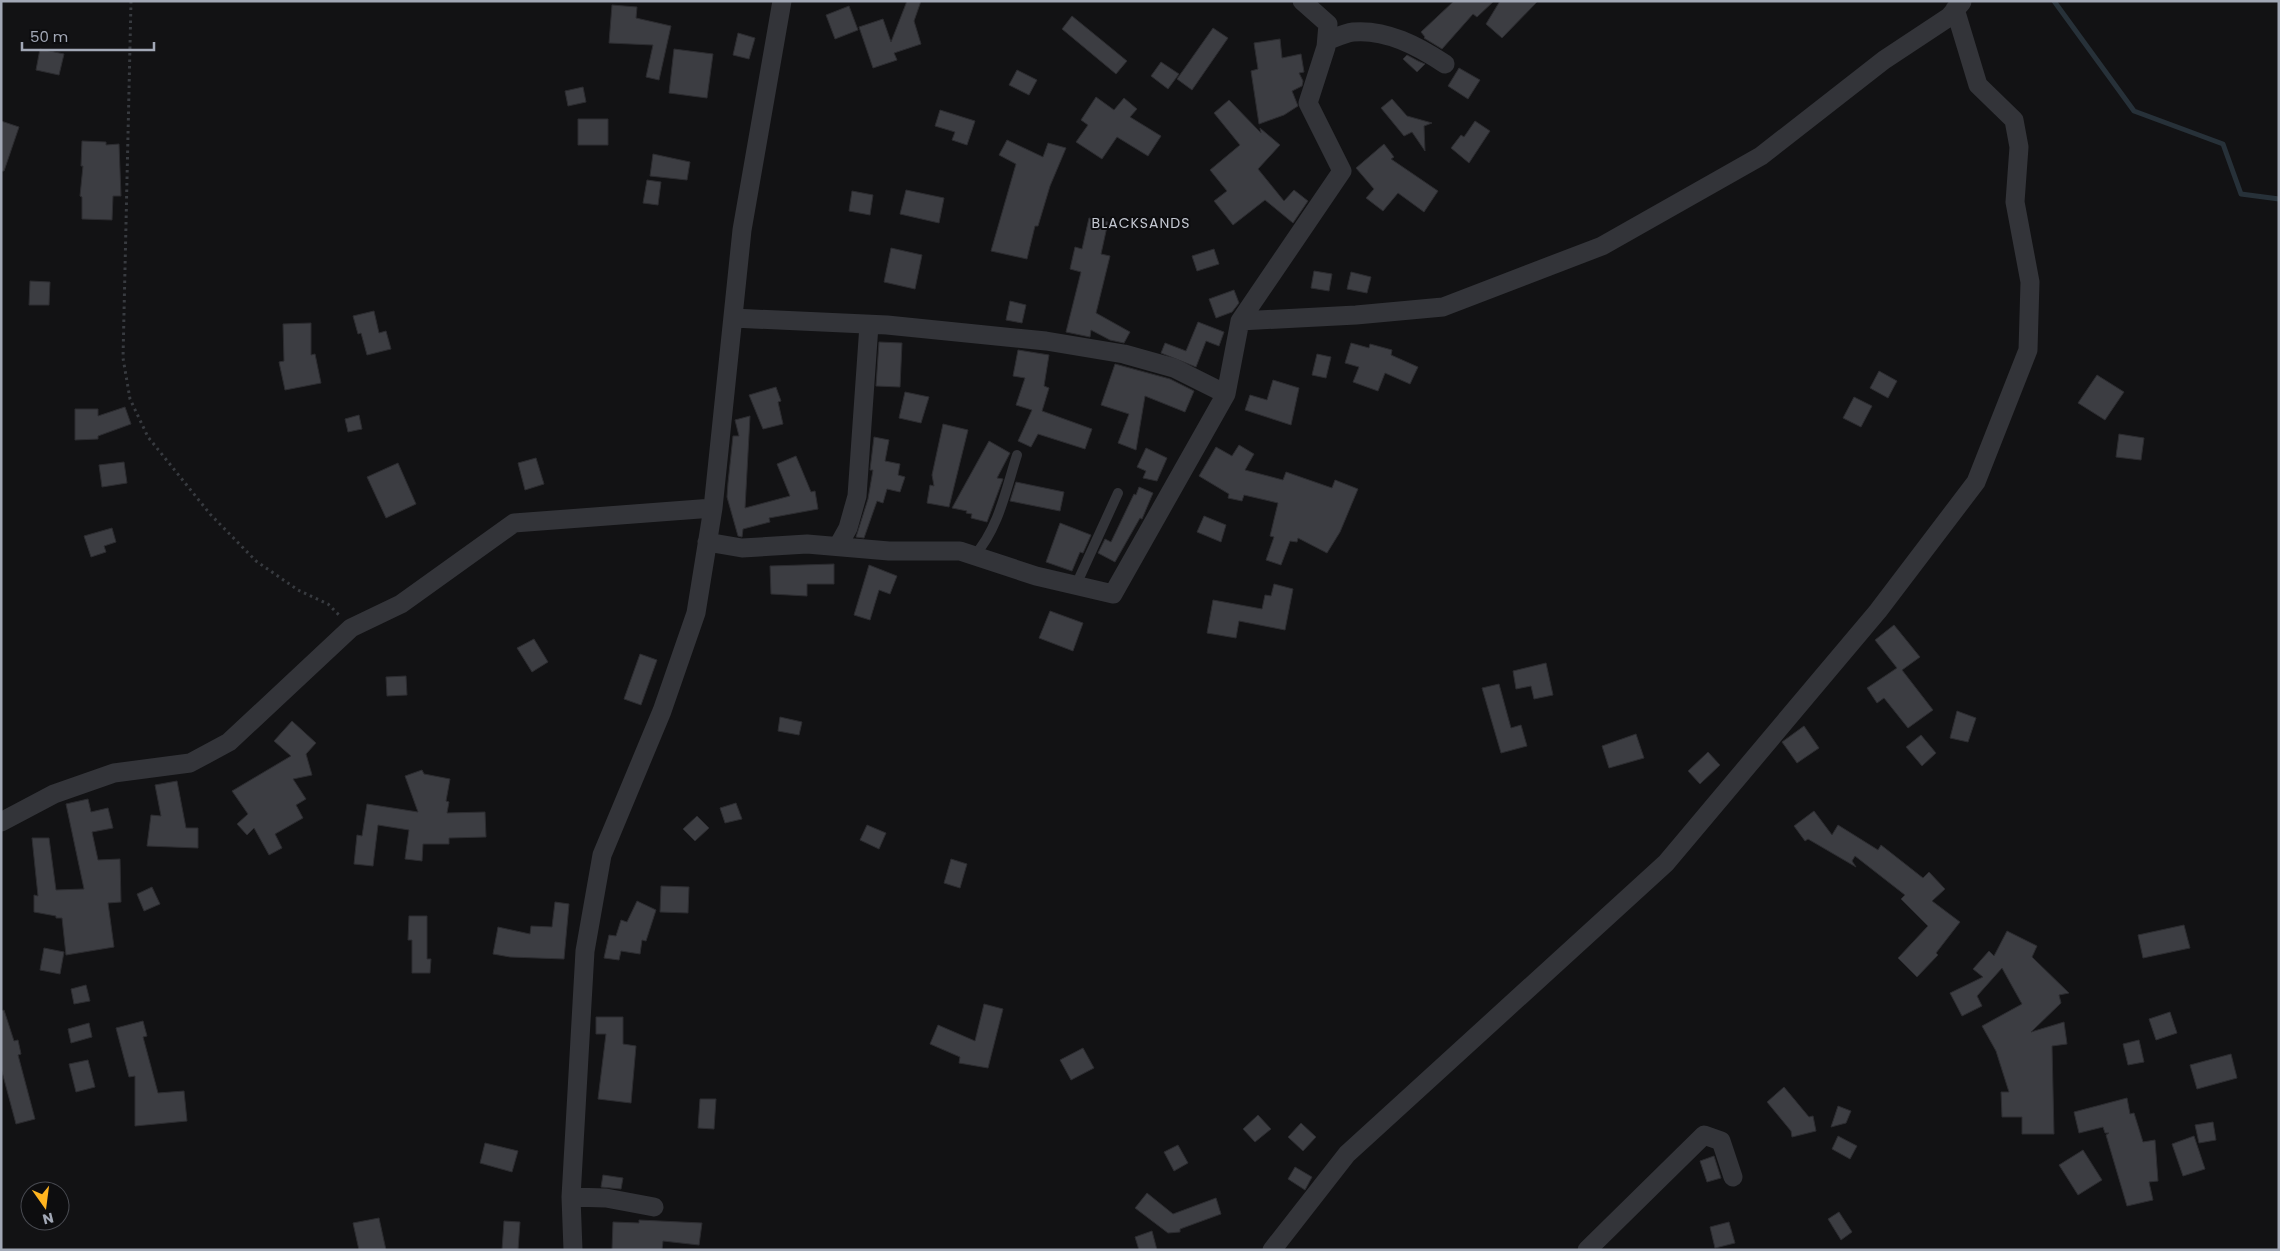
<svg xmlns="http://www.w3.org/2000/svg" width="2280" height="1251" font-family="Poppins,sans-serif">
  <style>
    .lines { fill: none; stroke-linecap: round; stroke-linejoin: round }
    .stream { stroke: #273139; stroke-width: 5 }
    .building { fill: #3c3d42; stroke: #2c2c30 }
    .path { stroke: #383b40; stroke-width: 3; stroke-dasharray: 2.5 4; stroke-linecap: butt }
    .service { stroke: #333439; stroke-width: 10 }
    .minor { stroke: #333439; stroke-width: 19 }
    .labels { text-anchor: middle; dominant-baseline: central; stroke-width: 4; stroke-linejoin: round; paint-order: stroke }
    .neighbourhood-label { font-size: 14px; letter-spacing: 1px; fill: #c3c7d1; stroke: #0d0d0f }
  </style>
  <rect width="100%" height="100%" fill="#121214"/>
  <g class="lines">
    <path class="stream" d="M2054,1L2134,111L2223,144L2241,194L2279,199"/>
  </g>
  <path class="building" d="M907,1H921L914,21L921,44L894,53L897,60L873,68L859,27L883,19L891,42Z
    M1454,1H1494L1477,17L1473,14L1442,49L1424,38L1425,37L1421,32Z
    M1500,1H1538L1502,38L1486,24Z
    M612,5L637,7L636,18L671,26L659,80L646,77L653,45L609,43Z
    M849,6L858,30L835,39L826,15Z
    M1072,16L1127,61L1116,74L1062,29Z
    M1213,28L1228,38L1192,90L1177,79Z
    M738,33L755,38L749,59L733,55Z
    M1280,39L1282,58L1301,54L1304,72L1299,73L1303,81L1302,86L1292,91L1298,106L1284,115L1259,124L1251,71L1258,69L1254,43Z
    M40,49L64,54L59,75L36,70Z
    M674,49L713,54L707,98L669,93Z
    M1407,55L1418,61L1425,64L1417,72L1403,59Z
    M1161,62L1179,74L1168,89L1151,76Z
    M1459,68L1480,80L1468,99L1448,86Z
    M1017,70L1037,80L1029,95L1009,85Z
    M583,87L586,102L568,106L565,91Z
    M1096,97L1114,110L1124,98L1137,109L1130,117L1161,136L1148,156L1117,137L1102,159L1076,142L1088,125L1081,120Z
    M1392,99L1407,116L1432,123L1424,126L1425,151L1412,132L1404,136L1381,108Z
    M1229,100L1261,133L1260,128L1280,145L1258,169L1284,201L1294,190L1308,201L1293,223L1265,200L1233,225L1214,201L1227,191L1210,170L1240,145L1214,113Z
    M940,110L975,121L967,145L952,140L955,132L935,126Z
    M578,119H608V145H578Z
    M1,121L19,127L4,171H1Z
    M1475,121L1490,131L1469,163L1451,148L1461,135L1464,137Z
    M1007,140L1043,157L1048,143L1066,148L1050,186L1038,226H1035L1027,259L991,251L1016,164L999,155Z
    M82,141L106,142V145L119,144L121,196H113L112,220L82,219V197L80,196L83,166H81Z
    M1384,144L1394,157L1391,159L1438,191L1424,212L1398,193L1383,211L1366,198L1374,189L1356,168Z
    M653,154L690,162L687,180L650,176Z
    M647,180L661,182L658,205L643,203Z
    M906,190L944,198L939,223L900,214Z
    M852,191L873,195L870,215L849,211Z
    M1089,218L1108,222L1101,254L1110,256L1096,313L1130,332L1124,343L1110,340L1091,330L1090,337L1066,332L1081,272L1070,269L1075,247L1082,249Z
    M891,248L922,255L915,289L884,282Z
    M1214,249L1219,264L1197,271L1192,256Z
    M1314,271L1332,274L1329,291L1311,288Z
    M1351,272L1371,277L1367,293L1347,289Z
    M30,281L50,282L49,305H29Z
    M1234,290L1239,303L1232,312L1216,318L1209,299Z
    M1010,301L1026,305L1022,323L1006,320Z
    M374,311L379,333L386,331L391,349L367,355L361,333L358,334L353,316Z
    M1198,322L1224,332L1219,346L1206,341L1196,367L1161,353L1165,343L1186,351Z
    M311,323V355L315,354L321,383L285,390L279,362L284,361L283,324Z
    M879,342L902,343L900,387L876,386Z
    M1351,343L1369,348L1370,344L1392,350L1391,355L1418,367L1410,384L1385,373L1378,391L1353,382L1359,367L1345,363Z
    M1018,350L1049,355L1044,386L1049,388L1042,411L1092,429L1085,449L1038,434L1031,447L1018,441L1032,410L1016,405L1025,378L1013,376Z
    M1317,354L1331,357L1326,378L1312,375Z
    M1115,364L1170,379L1194,391L1185,412L1145,396L1136,450L1118,443L1129,414L1101,405Z
    M1879,371L1897,381L1888,398L1870,388Z
    M2097,375L2124,392L2105,420L2078,403Z
    M1273,380L1299,388L1291,425L1245,410L1250,395L1267,400Z
    M776,387L781,401L778,402L783,424L763,429L749,395Z
    M905,392L929,397L921,423L899,418Z
    M1854,397L1872,406L1861,427L1843,418Z
    M125,407L131,424L98,436V439L75,440V409H98V416Z
    M359,415L362,429L348,432L345,419Z
    M750,416L745,508L790,496L777,464L796,456L811,492L815,491L818,509L769,518L770,522L743,529L742,537L738,536L727,497L728,483L733,436H739L735,420Z
    M943,424L968,430L949,507L927,503L930,485L934,486L932,475Z
    M2119,434L2144,438L2141,460L2116,457Z
    M874,437L889,440L885,461L900,464L898,475L905,477L900,492L887,489L883,503L877,501L864,538L856,537L868,499L873,470H870Z
    M989,441L1010,453L997,478L1003,479L987,522L971,518L972,514L966,513L967,511L952,508Z
    M1239,445L1254,454L1245,470L1283,480L1286,472L1332,488L1335,480L1358,489L1340,532L1327,553L1298,538L1297,542L1290,541L1281,565L1266,560L1274,537L1270,536L1278,503L1244,495L1242,501L1228,498L1229,494L1199,476L1216,447L1232,456Z
    M1146,448L1167,458L1157,481L1143,478L1146,471L1137,467Z
    M536,458L544,484L525,490L518,463Z
    M124,462L127,483L102,487L99,465Z
    M398,463L416,504L386,518L367,477Z
    M1016,482L1064,492L1060,511L1010,501Z
    M1139,487L1153,493L1142,519L1140,518L1115,562L1098,553L1105,539L1111,542L1134,494L1136,495Z
    M1204,516L1226,525L1221,542L1197,532Z
    M1060,523L1091,535L1083,553L1080,552L1072,571L1046,562Z
    M112,528L116,542L104,546L106,552L91,557L84,536Z
    M834,564V584H807V596L771,594L770,566Z
    M869,565L897,576L890,594L879,590L870,620L854,615Z
    M1274,584L1293,589L1285,630L1239,621L1236,638L1207,633L1213,600L1262,609L1265,595L1271,596Z
    M1050,611L1083,623L1073,651L1039,638Z
    M1894,625L1920,657L1902,670L1933,710L1908,728L1884,698L1877,703L1867,688L1897,668L1875,640Z
    M534,639L548,662L532,672L517,648Z
    M640,654L657,660L641,705L624,699Z
    M1546,663L1553,695L1534,699L1531,686L1516,689L1513,671Z
    M406,676L407,695L387,696L386,677Z
    M1499,684L1511,728L1521,725L1527,746L1501,753L1482,688Z
    M1957,711L1976,718L1968,742L1950,738Z
    M780,717L802,722L799,735L778,731Z
    M292,721L316,743L306,754L312,775L293,779L306,799L296,805L303,818L275,834L282,848L269,855L254,828L247,835L237,824L248,814L232,791L291,756L274,741Z
    M1804,726L1819,748L1797,763L1782,742Z
    M1636,734L1644,758L1609,768L1602,746Z
    M1921,735L1936,753L1922,766L1906,747Z
    M1708,752L1720,765L1700,784L1688,771Z
    M422,770L424,774L450,779L446,801L449,802L447,813L485,812L486,837L449,838V844H423L422,861L405,859L409,830L378,825L373,866L354,864L357,835L362,836L367,804L418,812L405,776Z
    M177,781L186,828H198V848L147,846L151,815L161,816L155,785Z
    M88,799L91,812L108,808L113,828L92,832L98,860L120,859L121,902L108,903L114,947L66,955L62,918H56V916L34,912V895L38,896L32,838H49L56,890L84,889L66,804Z
    M736,803L742,819L725,823L720,808Z
    M1814,811L1832,835L1838,825L1878,850L1881,845L1923,878L1929,872L1945,889L1932,901L1960,922L1936,953L1938,955L1917,977L1898,958L1928,926L1901,899L1905,895L1855,856L1852,861L1856,867L1808,839L1805,841L1794,826Z
    M697,816L709,828L695,841L683,829Z
    M867,825L886,833L879,849L860,840Z
    M951,859L967,864L960,888L944,883Z
    M661,886L689,887L688,913L660,912Z
    M152,887L160,904L144,911L137,894Z
    M637,901L656,910L646,941L642,940L640,954L621,951L619,960L604,958L609,935L616,936L621,920L627,922Z
    M555,902L569,904L564,959L510,957L493,954L498,927L530,934L531,926L552,927Z
    M409,916H427V959H431L430,973H412V940H408Z
    M2184,925L2190,948L2143,958L2138,935Z
    M2007,931L2037,946L2032,957L2069,993L2059,995L2061,1003L2031,1032L2064,1022L2067,1044L2052,1046L2054,1134H2022V1117H2002L2001,1092H2009L1996,1051L1982,1026L2022,1004L2002,968L1977,996L1982,1006L1962,1016L1950,993L1983,977L1973,969L1989,951L1994,956Z
    M44,948L64,952L60,974L40,970Z
    M86,985L90,1001L74,1004L71,989Z
    M984,1004L1003,1009L988,1068L959,1063L960,1057L930,1044L938,1025L975,1041Z
    M4,1010L14,1041L18,1040L21,1054L18,1055L35,1119L16,1124L1,1068V1011Z
    M2170,1012L2177,1033L2156,1040L2149,1019Z
    M596,1017H623V1044L636,1046L631,1103L598,1099L606,1034H596Z
    M143,1021L147,1036L143,1037L158,1093L184,1091L187,1121L135,1126V1076L129,1077L116,1028Z
    M89,1023L92,1037L71,1043L68,1029Z
    M2139,1040L2144,1062L2128,1065L2123,1044Z
    M1083,1048L1094,1068L1071,1080L1060,1060Z
    M2231,1054L2237,1078L2197,1089L2190,1065Z
    M88,1060L95,1087L76,1092L69,1064Z
    M1784,1087L1809,1117L1813,1116L1816,1131L1792,1137L1791,1131L1767,1102Z
    M2127,1098L2130,1114L2134,1113L2143,1142L2155,1140L2158,1181L2149,1182L2153,1200L2127,1206L2106,1135L2109,1133H2105L2103,1127L2079,1133L2074,1112Z
    M700,1099H716L714,1129L698,1128Z
    M1838,1106L1851,1111L1846,1123L1831,1127Z
    M1258,1115L1271,1129L1255,1142L1243,1129Z
    M2213,1122L2216,1140L2199,1143L2195,1125Z
    M1301,1123L1316,1137L1303,1151L1288,1137Z
    M1838,1136L1857,1146L1850,1159L1832,1149Z
    M2194,1136L2205,1169L2183,1176L2172,1144Z
    M485,1143L518,1151L512,1172L480,1163Z
    M1178,1145L1188,1163L1174,1171L1164,1152Z
    M2083,1150L2102,1180L2078,1195L2059,1165Z
    M1714,1156L1721,1178L1707,1182L1700,1161Z
    M1295,1167L1312,1177L1305,1190L1288,1179Z
    M603,1175L623,1178L621,1189L601,1187Z
    M1147,1193L1173,1214L1216,1198L1221,1214L1180,1229V1232L1168,1233L1135,1208Z
    M1839,1212L1852,1232L1841,1240L1828,1219Z
    M379,1218L386,1250H359L353,1223Z
    M639,1220L702,1223L699,1245L663,1241L662,1250H612L613,1222L639,1223Z
    M504,1221L520,1222L518,1250H502Z
    M1729,1222L1735,1243L1715,1248L1710,1227Z
    M1152,1231L1157,1250H1139L1135,1237Z"/>
  <g class="lines">
    <path class="path" d="M131,1L123,358L130,399L148,437L210,514L256,561L298,590L328,604L339,615"/>
    <path class="service" d="M974,556C999,528 1006,489 1017,455
      M1076,585L1118,493"/>
    <path class="minor" d="M1327,41C1335,38 1344,33 1353,32C1386,29 1418,46 1445,64
      M733,318L887,325L1046,341L1124,354L1174,368L1226,394
      M1240,321L1356,315L1443,307L1602,246L1761,156L1884,60L1949,17L1962,2
      M707,542L742,548L807,544L889,551H960L1036,576L1113,594L1226,394L1240,321L1342,171L1308,103L1326,47L1328,24L1302,1
      M838,546L848,528L857,496L869,325
      M1,822L54,794L114,773L190,763L229,742L351,628L401,604L514,523L713,508
      M571,1197L606,1198L654,1207
      M573,1250L571,1197L585,951L602,855L662,711L696,613L713,508L742,230L782,1
      M1272,1250L1347,1154L1666,863L1878,611L1976,482L2028,350L2030,282L2015,202L2019,147L2014,120L1978,85L1955,9
      M1587,1250L1704,1135L1721,1141L1733,1177"/>
  </g>
  <g class="labels">
    <g class="neighbourhood-label">
      <text x="1141" y="223">BLACKSANDS</text>
    </g>
  </g>
  <rect width="2280" height="1251" fill="none" stroke="#a2a8b6" stroke-width="5"/>
  <g transform="translate(45 1206) rotate(166)"><circle r="24" fill="#0d0d0f" stroke="#494b52"/>
  <path d="M0-4L9 19L0 12L-9 19Z" fill="#ffb41f"/>
  <text y="-8" font-size="14" font-weight="bold" text-anchor="middle" fill="#a2a8b6">N</text>
  </g>
  <path d="M22 42v8h132v-8" fill="none" stroke="#a2a8b6" stroke-width="2.5"/>
  <text x="30" y="42" font-size="15" fill="#a2a8b6" stroke="#0d0d0f" stroke-width="4" paint-order="stroke">50 m</text>
</svg>
